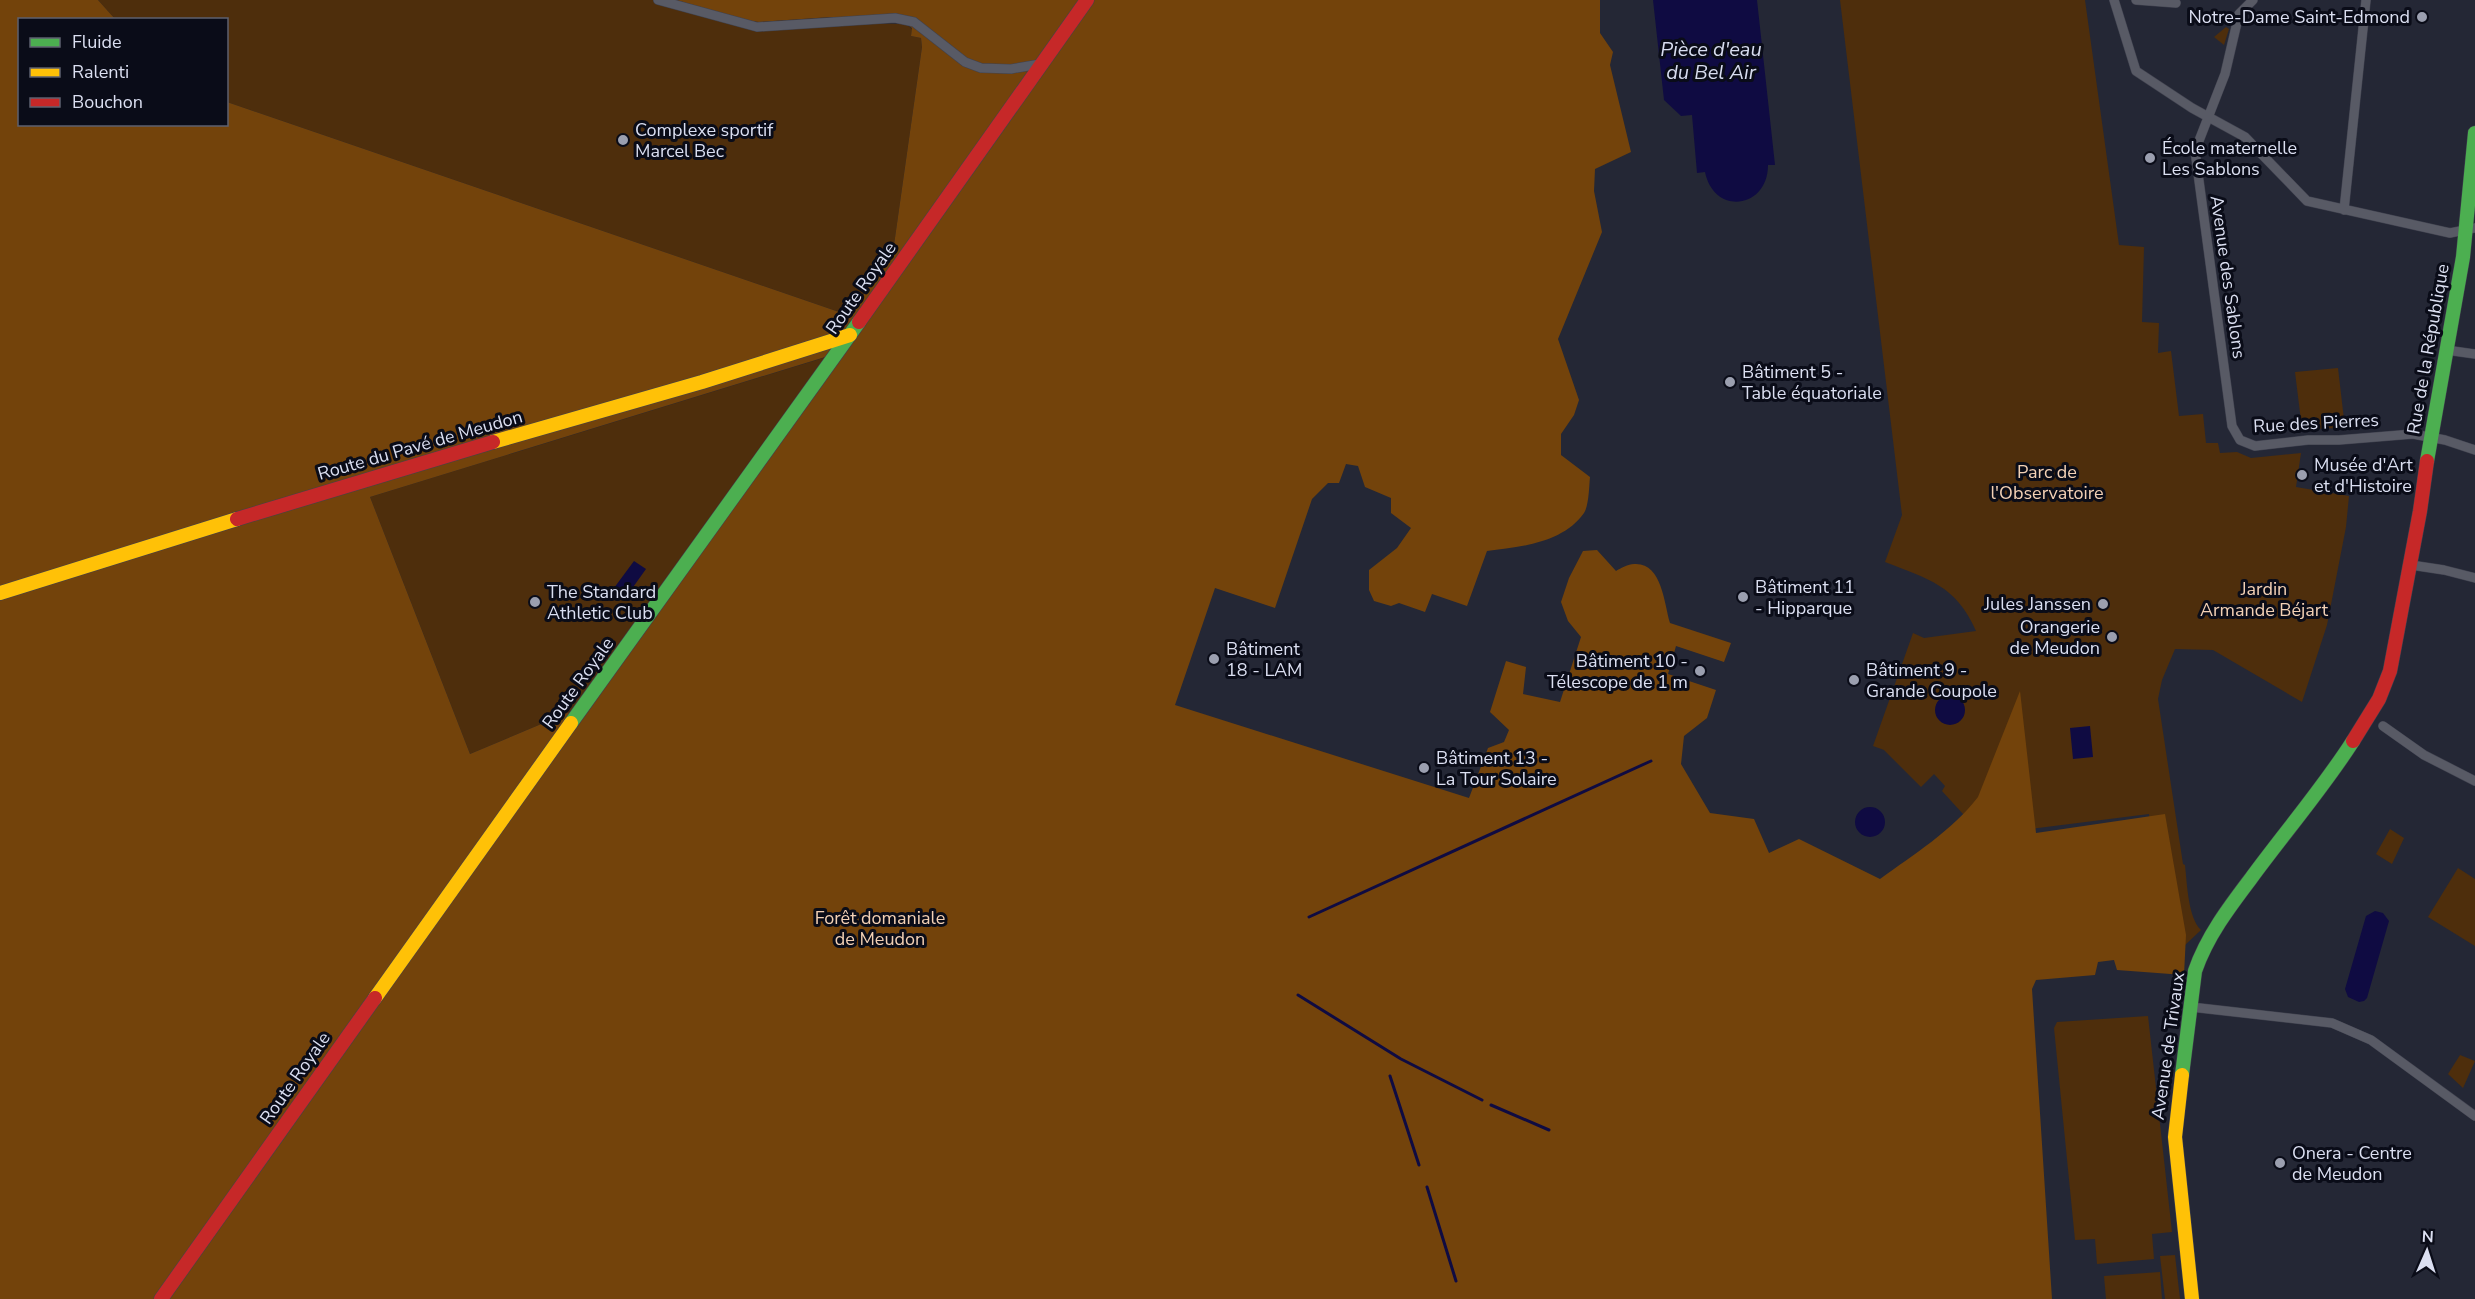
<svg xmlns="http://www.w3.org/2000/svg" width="2475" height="1299" font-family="'Nunito Sans',sans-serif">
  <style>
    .green { fill: #4e2e0c }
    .forest { fill: #73430b; fill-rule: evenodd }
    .water { fill: #0f0b42 }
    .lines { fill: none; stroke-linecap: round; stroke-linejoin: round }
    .stream { stroke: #0f0b42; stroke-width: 3 }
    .street-casing { stroke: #40424f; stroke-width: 10 }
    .fast-casing { stroke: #40424f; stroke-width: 15 }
    .slow-casing { stroke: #40424f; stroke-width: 15 }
    .jam-casing { stroke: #40424f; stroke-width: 15 }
    .street { stroke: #585a65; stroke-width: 9 }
    .fast { stroke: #4caf50; stroke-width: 14 }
    .slow { stroke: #ffc107; stroke-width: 14 }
    .jam { stroke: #c62828; stroke-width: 14 }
    .poi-dot { fill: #9b9faf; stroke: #0a0c18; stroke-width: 2 }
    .labels { text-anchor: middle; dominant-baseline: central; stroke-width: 6; stroke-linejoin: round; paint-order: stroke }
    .poi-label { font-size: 18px; fill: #dbdff1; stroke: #0a0c18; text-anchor: start }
    .street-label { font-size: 18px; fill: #dbdff1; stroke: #0a0c18 }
    .park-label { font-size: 18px; fill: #f3d1b5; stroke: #0a0c18 }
    .water-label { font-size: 20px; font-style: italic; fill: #d8ddf0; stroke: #0a0c18 }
  </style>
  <rect width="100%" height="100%" fill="#242735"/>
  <path class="green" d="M98,0H676L743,20L759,22L831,17L862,23L906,24L912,29L911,36L921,38L922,47L893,252L850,312L842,313L227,102L226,20L115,19Z
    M1840,0H2085L2119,245L2144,247L2142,322L2159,323L2158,353L2171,351L2179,416L2203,414L2206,443H2218L2220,453L2237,452L2251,458L2301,453L2296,487L2349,496L2346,527L2327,625L2302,702L2213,650L2175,649L2162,680L2158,699L2183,864L2185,865C2187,883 2188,918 2201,930L2166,963L2149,814L2030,829L1977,823L1963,814L1942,791L1945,786L1934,774L1921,787L1884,750L1873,746L1913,633L1924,638L1976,631C1956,585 1928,579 1885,562L1902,515Z
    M2226,27L2229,29L2224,45L2214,37Z
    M836,354L584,706L470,754L370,497Z
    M2338,368L2345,428L2302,429L2295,372Z
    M2390,829L2404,838L2392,864L2376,854Z
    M2458,868L2475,879V946L2428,917Z
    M2148,1016L2172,1232L2152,1234L2154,1259L2097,1264L2095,1239L2075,1240L2054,1028L2057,1022Z
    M2460,1055L2475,1061L2463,1088L2448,1074Z
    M2175,1255L2180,1299H2165L2160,1256Z
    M2160,1272L2162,1299H2106L2104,1276Z"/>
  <path class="forest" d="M0,0H98L115,19L20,20V124H226L227,102L842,313L851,312L893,252L922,47L921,38L911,36L912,28L905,23H876L831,17L759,22L743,20L676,0H1600V33L1613,52L1610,65L1631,152L1595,169L1594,191L1602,232L1558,339L1579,400L1574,415L1561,434V455L1590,477C1589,487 1589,505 1584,513C1563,543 1520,547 1487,551L1467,606L1432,594L1425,612L1399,603L1391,606L1374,601L1369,590V570L1397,548L1411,528L1391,513V498L1365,487L1358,466L1346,464L1339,483H1328L1312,499L1275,608L1215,588L1175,705L1469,798L1488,748L1504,742L1509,730L1490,712L1506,661L1526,667L1523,694L1560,702L1581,637L1568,621L1561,602L1569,578L1583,551L1597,550L1616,571C1621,568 1628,564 1634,564C1662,562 1664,603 1670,623L1731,643L1724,662L1676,646L1668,674L1716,690L1707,718L1684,736L1681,764L1710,813L1754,819L1769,853L1799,839L1880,879C1913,855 1953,830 1978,797L2020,691L2036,833L2165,814L2186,935L2184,975L2117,970L2114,960L2098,962L2095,975L2036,980L2032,989L2052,1299H0ZM835,354L584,706L470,754L370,497Z"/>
  <path class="water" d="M1653,0H1757L1775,165H1768C1768,209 1714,216 1705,172L1697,173L1692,115L1681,116L1664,100Z
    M634,561L646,569L626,597L614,588Z
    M1935 710a15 15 0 1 1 30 0a15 15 0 1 1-30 0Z
    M2090,726L2093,757L2073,759L2070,728Z
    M1855 822a15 15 0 1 1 30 0a15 15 0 1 1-30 0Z
    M2375,911L2383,913L2389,921L2367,998L2364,1001L2359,1002L2348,997L2345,989L2366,916Z"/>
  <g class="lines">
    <path class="stream" d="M1309,917L1651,761
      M1298,995L1401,1059L1482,1100
      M1390,1076L1419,1165
      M1491,1105L1549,1130
      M1427,1187L1456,1281"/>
    <g class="street-casing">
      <path id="street" d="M658,0L757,27L895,18L914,22L965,62L981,68L1011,69L1040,64
        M2114,0L2136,71L2192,108L2245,137L2307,201L2450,233L2475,228
        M2136,0L2176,3
        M2253,0L2239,14L2225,74L2195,151L2232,426L2240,440L2255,446L2308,440H2339L2413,434L2445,440L2475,450
        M2344,210L2366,0
        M2446,350L2475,354
        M2411,565L2444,570L2475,578
        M2383,726L2424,755L2475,781
        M2191,1007L2332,1023L2371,1040L2475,1116"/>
    </g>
    <g class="fast-casing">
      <path id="fast" d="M2427,461L2463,257L2475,133
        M571,723L859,322
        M2182,1075L2195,971C2207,936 2230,906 2252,877C2285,832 2323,788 2353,741"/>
    </g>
    <g class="slow-casing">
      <path id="slow" d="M493,442L702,382L850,335
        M0,593L237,519
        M375,998L571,723
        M2182,1075L2175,1137L2192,1299"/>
    </g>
    <g class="jam-casing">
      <path id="jam" d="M859,322L1087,0
        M237,519L493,442
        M2353,741L2379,699L2390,671L2420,511L2427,461
        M161,1299L375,998"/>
    </g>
    <use href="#street" class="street"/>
    <use href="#fast" class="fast"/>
    <use href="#slow" class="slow"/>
    <use href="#jam" class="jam"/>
  </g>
  <g class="poi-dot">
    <circle cx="2422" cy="17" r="6"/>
    <circle cx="623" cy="140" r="6"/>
    <circle cx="2150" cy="158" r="6"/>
    <circle cx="1730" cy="382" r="6"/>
    <circle cx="2302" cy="475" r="6"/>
    <circle cx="1743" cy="597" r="6"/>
    <circle cx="535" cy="602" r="6"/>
    <circle cx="2103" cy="604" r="6"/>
    <circle cx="2112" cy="637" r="6"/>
    <circle cx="1214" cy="659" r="6"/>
    <circle cx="1700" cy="671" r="6"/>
    <circle cx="1854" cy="680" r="6"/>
    <circle cx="1424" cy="768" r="6"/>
    <circle cx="2280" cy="1163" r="6"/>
  </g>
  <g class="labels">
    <g class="poi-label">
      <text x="2410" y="17" text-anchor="end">Notre-Dame Saint-Edmond</text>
      <text x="635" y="130">Complexe sportif<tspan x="635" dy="21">Marcel Bec</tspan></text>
      <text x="2162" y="148">École maternelle<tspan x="2162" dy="21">Les Sablons</tspan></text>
      <text x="1742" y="372">Bâtiment 5 -<tspan x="1742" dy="21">Table équatoriale</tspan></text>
      <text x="2314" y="465">Musée d'Art<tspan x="2314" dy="21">et d'Histoire</tspan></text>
      <text x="1755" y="587">Bâtiment 11<tspan x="1755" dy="21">- Hipparque</tspan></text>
      <text x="547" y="592">The Standard<tspan x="547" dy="21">Athletic Club</tspan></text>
      <text x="2091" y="604" text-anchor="end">Jules Janssen</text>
      <text x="2100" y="627" text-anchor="end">Orangerie<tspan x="2100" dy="21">de Meudon</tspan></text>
      <text x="1226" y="649">Bâtiment<tspan x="1226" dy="21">18 - LAM</tspan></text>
      <text x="1688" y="661" text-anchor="end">Bâtiment 10 -<tspan x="1688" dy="21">Télescope de 1 m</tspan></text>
      <text x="1866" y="670">Bâtiment 9 -<tspan x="1866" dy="21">Grande Coupole</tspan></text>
      <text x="1436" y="758">Bâtiment 13 -<tspan x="1436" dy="21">La Tour Solaire</tspan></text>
      <text x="2292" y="1153">Onera - Centre<tspan x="2292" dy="21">de Meudon</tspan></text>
    </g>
    <g class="street-label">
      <text transform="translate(2228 277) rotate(82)">Avenue des Sablons</text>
      <text transform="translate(861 288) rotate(-55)">Route Royale</text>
      <text transform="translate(2428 349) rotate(-80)">Rue de la République</text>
      <text transform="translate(2316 423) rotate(-3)">Rue des Pierres</text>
      <text transform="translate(420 445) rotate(-16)">Route du Pavé de Meudon</text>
      <text transform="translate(578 683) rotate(-54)">Route Royale</text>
      <text transform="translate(2168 1046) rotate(-82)">Avenue de Trivaux</text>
      <text transform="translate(295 1078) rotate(-55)">Route Royale</text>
    </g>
    <g class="park-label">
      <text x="2047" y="472">Parc de<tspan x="2047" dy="21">l'Observatoire</tspan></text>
      <text x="2264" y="589">Jardin<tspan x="2264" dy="21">Armande Béjart</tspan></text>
      <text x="880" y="918">Forêt domaniale<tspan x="880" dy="21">de Meudon</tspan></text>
    </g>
    <g class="water-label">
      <text x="1711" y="49">Pièce d'eau<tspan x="1711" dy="23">du Bel Air</tspan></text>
    </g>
  </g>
  <rect x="18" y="18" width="210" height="108" fill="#0a0c18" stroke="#5e606f" stroke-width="1.5"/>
  <rect x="30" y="38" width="30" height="9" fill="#4caf50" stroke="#5e606f" stroke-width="1.5"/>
  <text x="72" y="48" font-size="18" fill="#dbdff1">Fluide</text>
  <rect x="30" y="68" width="30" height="9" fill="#ffc107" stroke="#5e606f" stroke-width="1.5"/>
  <text x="72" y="78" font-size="18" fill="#dbdff1">Ralenti</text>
  <rect x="30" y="98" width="30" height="9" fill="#c62828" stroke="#5e606f" stroke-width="1.5"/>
  <text x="72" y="108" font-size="18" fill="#dbdff1">Bouchon</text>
  <g transform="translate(2427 1251) rotate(3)" stroke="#0a0c18" stroke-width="4.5" paint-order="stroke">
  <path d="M0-4.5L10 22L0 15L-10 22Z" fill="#dbdff1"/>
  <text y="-9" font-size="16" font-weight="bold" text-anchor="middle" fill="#dbdff1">N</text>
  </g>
</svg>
